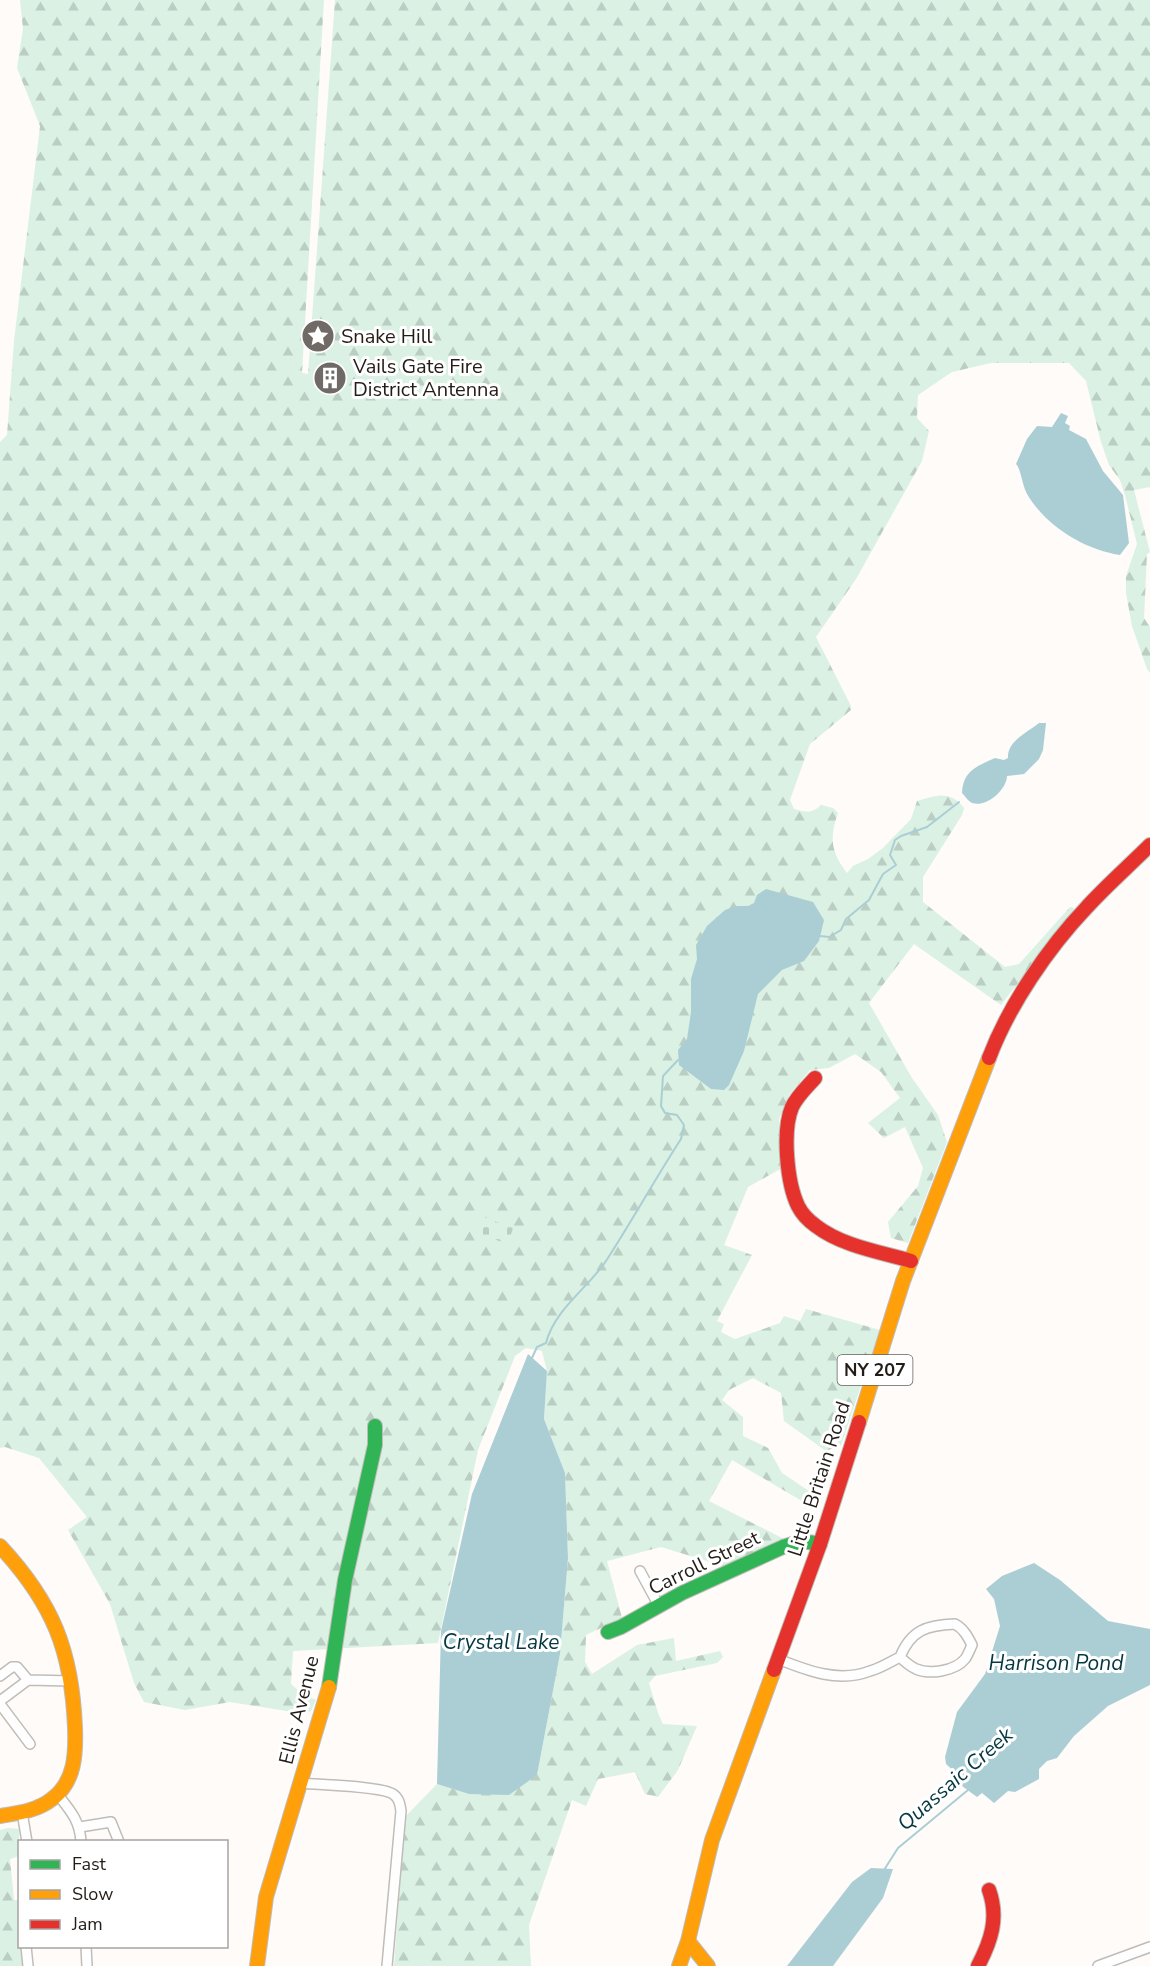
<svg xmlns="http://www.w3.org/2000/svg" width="1150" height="1966" font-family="'Nunito Sans',sans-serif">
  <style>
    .forest { fill: url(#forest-firs) }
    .cemetery { fill: url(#cemetery-stones) }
    .water { fill: #abced5 }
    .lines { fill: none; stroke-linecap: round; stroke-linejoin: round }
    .stream { stroke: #abced5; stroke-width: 2 }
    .street-casing { stroke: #c0bcb8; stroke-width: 12 }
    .fast-casing { stroke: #c0bcb8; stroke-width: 16 }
    .slow-casing { stroke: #c0bcb8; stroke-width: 16 }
    .jam-casing { stroke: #c0bcb8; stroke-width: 16 }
    .street { stroke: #fffefe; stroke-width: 9 }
    .fast { stroke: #30b455; stroke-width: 14 }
    .slow { stroke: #ff9f0a; stroke-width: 14 }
    .jam { stroke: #e5322d; stroke-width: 14 }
    .labels { text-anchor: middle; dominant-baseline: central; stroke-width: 6; stroke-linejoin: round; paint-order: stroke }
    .shield { fill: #fff; stroke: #65605d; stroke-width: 1.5 }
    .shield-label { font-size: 18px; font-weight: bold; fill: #231c17 }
    .poi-label { font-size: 20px; fill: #231c17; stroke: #fff; text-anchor: start }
    .street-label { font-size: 20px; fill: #231c17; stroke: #fff }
    .water-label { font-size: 21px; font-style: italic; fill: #053740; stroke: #fff }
  </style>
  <defs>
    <pattern id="forest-firs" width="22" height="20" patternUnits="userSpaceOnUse" patternTransform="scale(1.5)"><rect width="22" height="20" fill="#daf1e4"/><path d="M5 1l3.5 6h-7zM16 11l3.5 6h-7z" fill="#bbcec3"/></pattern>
    <pattern id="cemetery-stones" width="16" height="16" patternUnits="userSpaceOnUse" patternTransform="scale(1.5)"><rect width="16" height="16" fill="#daf1e4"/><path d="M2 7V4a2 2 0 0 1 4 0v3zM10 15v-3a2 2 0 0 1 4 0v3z" fill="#bbcec3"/></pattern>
  </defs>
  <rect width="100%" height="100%" fill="#fefbf9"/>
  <path class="forest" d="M20,0H324L302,373L308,374L335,0H1150V487L1134,490L1150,552L1147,554L1144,618L1150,627V673L1147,669L1132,626L1126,593V576L1137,544L1125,495L1120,480L1109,465L1101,442L1086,381L1069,363H991L952,372L918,395L917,418L929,431L922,461L856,579L816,637L851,706V710L810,744L790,800L794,809C805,812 812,814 821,805L833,808L838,813C829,838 831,852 847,873L853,866L868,859L883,848L911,819L917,801C937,795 950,790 964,808L962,815L923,877V902L1005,967L1019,964L1070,907L1074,908L1073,912L1001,1005L914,944L869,1003L912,1078L938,1115L947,1142L908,1243L891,1238L888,1222L918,1186L923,1168L905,1127L884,1138L868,1123L900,1098L881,1072L855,1054L829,1068L810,1070L789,1095L779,1119L782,1168L748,1187L724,1245L752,1255L717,1321L724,1324L721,1332L735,1339L780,1323L784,1316L800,1321L806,1309L880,1330L841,1445L826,1451L784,1421L781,1393L753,1378L729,1390L722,1400L743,1417V1436L768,1448L782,1473L821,1499L807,1504L732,1460L709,1501L786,1540L723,1566L661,1547L607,1561L622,1618L586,1635L585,1662L592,1674L637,1645L674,1638L676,1661L720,1651L723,1657L717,1663L655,1676L649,1683L658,1713L663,1724L697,1726L678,1770L658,1797L645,1794L635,1772L598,1779L586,1806L572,1800L529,1925L531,1966H394L405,1817L437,1784L469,1794L537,1775L560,1654L568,1558L565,1473L544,1419L547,1371L542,1351L526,1348L515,1356L478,1450L438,1643L293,1651L291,1684L301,1693L316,1700L311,1711L305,1714L230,1702L185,1710L144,1702L134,1683L110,1604L68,1530L87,1517L39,1458L5,1447L0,1448V442L7,435L14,341L40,126L17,68L23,29Z
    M8,1828L19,1829V1856L10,1859L14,1900H19L20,1946L22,1947L24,1966H0V1830Z"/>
  <path class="cemetery" d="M481,1216L513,1228L508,1244L475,1232Z"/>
  <path class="water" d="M1061,413L1068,416L1065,423L1070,426L1069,430L1086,439L1103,471L1123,495L1129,543L1120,555C1083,549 1046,526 1027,494C1022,485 1021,469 1016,464L1027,439L1037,426L1052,427Z
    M1039,723H1046L1043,750L1039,759L1024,774L1007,776C1007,789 987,808 972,803C968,801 965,796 962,793C963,771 977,766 995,758L1004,760L1008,758C1007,741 1028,732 1039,723Z
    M766,889L813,902L824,920L819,941L804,961L782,970L758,994L744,1051L729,1085L724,1090L711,1089L679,1065L678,1050L687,1039L691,1012V979L697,959L696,945L707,926L725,910L736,906H748L754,903L757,895Z
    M528,1354L547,1371L544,1419L565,1473L568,1558L560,1654L537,1775L509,1795L469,1794L437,1784L441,1631L472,1494Z
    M1034,1563L1060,1580L1108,1621L1150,1629V1685L1108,1706L1074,1736L1057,1758L1047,1761L1039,1769V1779L1015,1792L1008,1791L994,1803L982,1793L977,1797L958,1783L960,1777L946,1764L945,1757L957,1712L985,1674L1000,1626L994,1599L986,1589L1002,1576Z
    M871,1868L893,1869L883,1898L833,1966H787L852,1882Z"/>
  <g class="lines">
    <path class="stream" d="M820,936L829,937L841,930L846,919L869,900L883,874L896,865L890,855L895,840L901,836L927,827L959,802
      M532,1358L537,1347L546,1343C554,1310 588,1288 606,1261C632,1221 655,1179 681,1139L684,1125L677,1115L665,1113L661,1106L663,1076L678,1060
      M884,1870L898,1848L968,1790"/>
    <g class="street-casing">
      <path id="street" d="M640,1571L659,1606
        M955,1624C964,1629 968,1637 972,1645C970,1649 968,1655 965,1659C955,1671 930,1675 916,1669C910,1666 905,1662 900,1657C911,1630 927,1625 955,1624Z
        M778,1659C808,1671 839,1683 870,1671C881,1668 890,1662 900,1657
        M0,1676L12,1667H17L28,1680
        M0,1701L28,1680L72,1681
        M0,1704L30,1744
        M301,1783C319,1785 381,1786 393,1794C399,1798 400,1804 401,1811L387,1966
        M58,1795C70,1810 80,1821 81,1842
        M22,1812L27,1842
        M80,1827L111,1822L119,1842
        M26,1946L28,1966
        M86,1946L87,1966
        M1098,1966L1150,1947"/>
    </g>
    <g class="fast-casing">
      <path id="fast" d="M608,1632L621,1627L682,1593L783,1547L802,1541L820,1544
        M329,1687L345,1580L375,1445V1426"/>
    </g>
    <g class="slow-casing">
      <path id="slow" d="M859,1422L903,1281L989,1058
        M0,1546C53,1603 72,1651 75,1728C76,1754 75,1782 52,1799C37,1811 18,1813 0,1816
        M257,1966L266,1897L329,1687
        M679,1966L688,1941
        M708,1966L688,1941L712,1840L774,1670"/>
    </g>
    <g class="jam-casing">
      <path id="jam" d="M989,1058C1009,1005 1048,948 1087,907C1107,885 1129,866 1150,845
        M815,1078C807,1087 797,1096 792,1107C782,1131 787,1183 798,1206C802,1214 809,1221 816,1226C842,1246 880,1252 911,1261
        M774,1670L820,1544L859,1422
        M978,1966C991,1941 999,1918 989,1890"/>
    </g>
    <use href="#street" class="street"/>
    <use href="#fast" class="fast"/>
    <use href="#slow" class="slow"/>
    <use href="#jam" class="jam"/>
  </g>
  <defs>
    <g id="sight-disc" transform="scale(1.725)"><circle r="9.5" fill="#706a66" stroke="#fff"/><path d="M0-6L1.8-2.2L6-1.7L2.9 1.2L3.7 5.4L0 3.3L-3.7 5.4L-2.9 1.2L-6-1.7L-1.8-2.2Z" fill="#fff"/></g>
    <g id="building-disc" transform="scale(1.725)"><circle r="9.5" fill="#706a66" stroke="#fff"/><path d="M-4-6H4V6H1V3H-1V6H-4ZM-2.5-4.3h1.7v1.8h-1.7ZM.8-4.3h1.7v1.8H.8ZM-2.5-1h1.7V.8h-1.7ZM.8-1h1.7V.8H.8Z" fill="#fff"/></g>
  </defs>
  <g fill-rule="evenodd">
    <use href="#sight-disc" x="318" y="336"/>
    <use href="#building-disc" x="330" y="378"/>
  </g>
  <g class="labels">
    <rect class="shield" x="837.5" y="1355" width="75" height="30" rx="4.5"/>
    <g class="shield-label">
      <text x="875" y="1370">NY 207</text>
    </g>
    <g class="poi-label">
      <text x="341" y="336">Snake Hill</text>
      <text x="353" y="366">Vails Gate Fire<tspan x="353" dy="23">District Antenna</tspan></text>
    </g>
    <g class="street-label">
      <text transform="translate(819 1479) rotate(-72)">Little Britain Road</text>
      <text transform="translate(704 1563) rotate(-26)">Carroll Street</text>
      <text transform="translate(299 1710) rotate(-76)">Ellis Avenue</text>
    </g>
    <g class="water-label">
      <text x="501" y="1642">Crystal Lake</text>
      <text x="1056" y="1663">Harrison Pond</text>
      <text transform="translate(955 1779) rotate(-41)">Quassaic Creek</text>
    </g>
  </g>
  <rect x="18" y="1840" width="210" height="108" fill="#ffffff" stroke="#a7a4a2" stroke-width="1.5"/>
  <rect x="30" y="1860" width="30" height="9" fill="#30b455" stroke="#a7a4a2" stroke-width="1.5"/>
  <text x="72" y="1870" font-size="18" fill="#231c17">Fast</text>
  <rect x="30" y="1890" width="30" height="9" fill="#ff9f0a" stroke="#a7a4a2" stroke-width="1.5"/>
  <text x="72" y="1900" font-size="18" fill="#231c17">Slow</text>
  <rect x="30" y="1920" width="30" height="9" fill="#e5322d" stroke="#a7a4a2" stroke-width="1.5"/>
  <text x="72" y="1930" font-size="18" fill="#231c17">Jam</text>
</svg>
